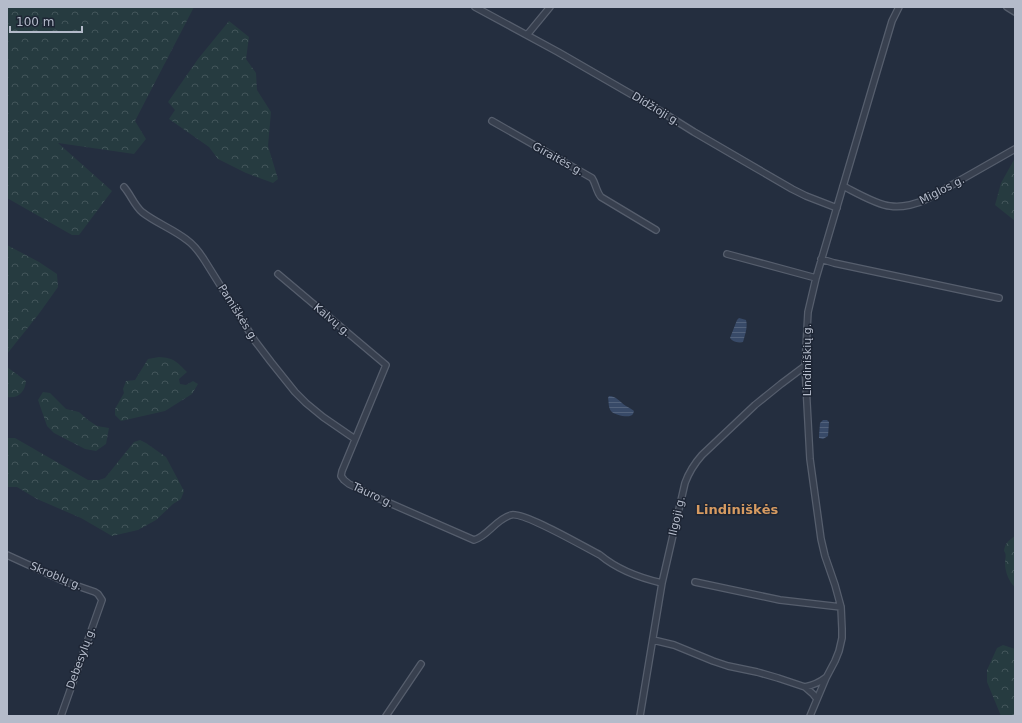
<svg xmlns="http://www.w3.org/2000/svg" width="1022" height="723" font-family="'DejaVu Sans',sans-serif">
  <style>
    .forest { fill: url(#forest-crowns) }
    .water { fill: url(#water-rules) }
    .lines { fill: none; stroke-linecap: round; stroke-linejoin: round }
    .street-casing { stroke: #565e6d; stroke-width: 8 }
    .street { stroke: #38404f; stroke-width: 5.5 }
    .labels { text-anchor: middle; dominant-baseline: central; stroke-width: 3; stroke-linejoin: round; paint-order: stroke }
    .street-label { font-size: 11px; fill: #b4bbca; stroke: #1d2534 }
    .quarter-label { font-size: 13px; font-weight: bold; fill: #d79b61; stroke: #1d2534 }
  </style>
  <defs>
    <pattern id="forest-crowns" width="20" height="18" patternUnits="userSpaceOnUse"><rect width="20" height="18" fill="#263b40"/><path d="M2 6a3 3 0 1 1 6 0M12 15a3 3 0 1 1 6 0" fill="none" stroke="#43555a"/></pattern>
    <pattern id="water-rules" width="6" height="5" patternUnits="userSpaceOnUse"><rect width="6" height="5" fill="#384a68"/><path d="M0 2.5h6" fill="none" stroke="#52627c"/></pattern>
  </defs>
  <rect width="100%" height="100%" fill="#242e3f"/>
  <path class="forest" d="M7,7H194L135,121L146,139L134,154L58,143L112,191L79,235H72L7,198Z
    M229,21L249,37L246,59L256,73L257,90L271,112L268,146L278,179L273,183L246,173L218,159L209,147L169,119L175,110L168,102L198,59Z
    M1015,158V221L995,205L1001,183Z
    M7,245L39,262L57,274L58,287L38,315L7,354Z
    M159,357C174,358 176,361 187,372L179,379L180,384L186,385L193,381L198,384L192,394L165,411L121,421L115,415V409L124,393L123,389L126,381L135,380L148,359Z
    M7,367L26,381C25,392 18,399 7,397Z
    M43,392L50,393L66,409L79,412L88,420L97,426L109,428L106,444L96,451L85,449L54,433L47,426L38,400Z
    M7,438H15L88,480H99L105,478L134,442L140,440L146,443L166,457L184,491L181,499L173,504L156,520L138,530L112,536L81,518L37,499L17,487H7Z
    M1015,536V587C1009,582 1005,572 1005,563C1005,558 1007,555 1004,551C1005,543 1009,540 1015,536Z
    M1003,645L1015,649V716H1001L987,682V670L997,648Z"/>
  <path class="water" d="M739,318L746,320C748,327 745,335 743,342C737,343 733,342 730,338L737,320Z
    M609,396C616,396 620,402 626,406C629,408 632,409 634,411C633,414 633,415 630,416C625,417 614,415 611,411C608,407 609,402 608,398Z
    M823,420H827L829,422L828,436L823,439L819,438V436L820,423Z"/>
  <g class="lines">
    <g class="street-casing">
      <path id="street" d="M475,7L558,52L662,112L694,132L749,164L792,189L806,196L837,208
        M1007,7L1015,12
        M527,35L550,7
        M492,121L592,178C596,184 596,191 601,197L656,230
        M843,186C855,192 877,205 890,206C902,208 918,204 929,198L1015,149
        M124,187C131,195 134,205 142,212C156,223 173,229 187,240C194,245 200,253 205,261L255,341L271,362L295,392L306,403L323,417L355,439
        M727,254L816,278
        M821,259L834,263L999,298
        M278,274L386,365L342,471L341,476L344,480L349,484L378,498L474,540C488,536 496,519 511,515C523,511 586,548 600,555C618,570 640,578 662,583
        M7,555L66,582L95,592L98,594L102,600L61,716
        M695,582L780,600L841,607
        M653,640L674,645L713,661L728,666L757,672L778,678L805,687L813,694L817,699
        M805,687C813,685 819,683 825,678
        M386,716L421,664
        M640,716L662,583L685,483C689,472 694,464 702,455L755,405L781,384L805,366
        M810,716L826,678L835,661L839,651L842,638V629L841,607L835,585L825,556L821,539L810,459L805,366L808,312L816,278L875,78L892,21L899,7"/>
    </g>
    <use href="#street" class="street"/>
  </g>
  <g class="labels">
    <g class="street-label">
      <text transform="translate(656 109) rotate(31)">Didžioji g.</text>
      <text transform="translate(558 159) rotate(29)">Giraitės g.</text>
      <text transform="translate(942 190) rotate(-27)">Miglos g.</text>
      <text transform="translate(238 313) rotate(58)">Pamiškės g.</text>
      <text transform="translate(332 320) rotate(40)">Kalvų g.</text>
      <text transform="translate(807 360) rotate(-90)">Lindiniškių g.</text>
      <text transform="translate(373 495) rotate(25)">Tauro g.</text>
      <text transform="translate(677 516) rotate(-77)">Ilgoji g.</text>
      <text transform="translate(56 576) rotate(23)">Skroblų g.</text>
      <text transform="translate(81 658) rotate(-70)">Debesylų g.</text>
    </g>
    <g class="quarter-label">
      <text x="737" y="509">Lindiniškės</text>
    </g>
  </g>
  <rect width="1022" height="723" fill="none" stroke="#b4bbca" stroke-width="16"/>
  <path d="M10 26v6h72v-6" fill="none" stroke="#b4bbca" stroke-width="2"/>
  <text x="16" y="26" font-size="12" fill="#b4bbca" stroke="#1d2534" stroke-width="3" paint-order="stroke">100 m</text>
</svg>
